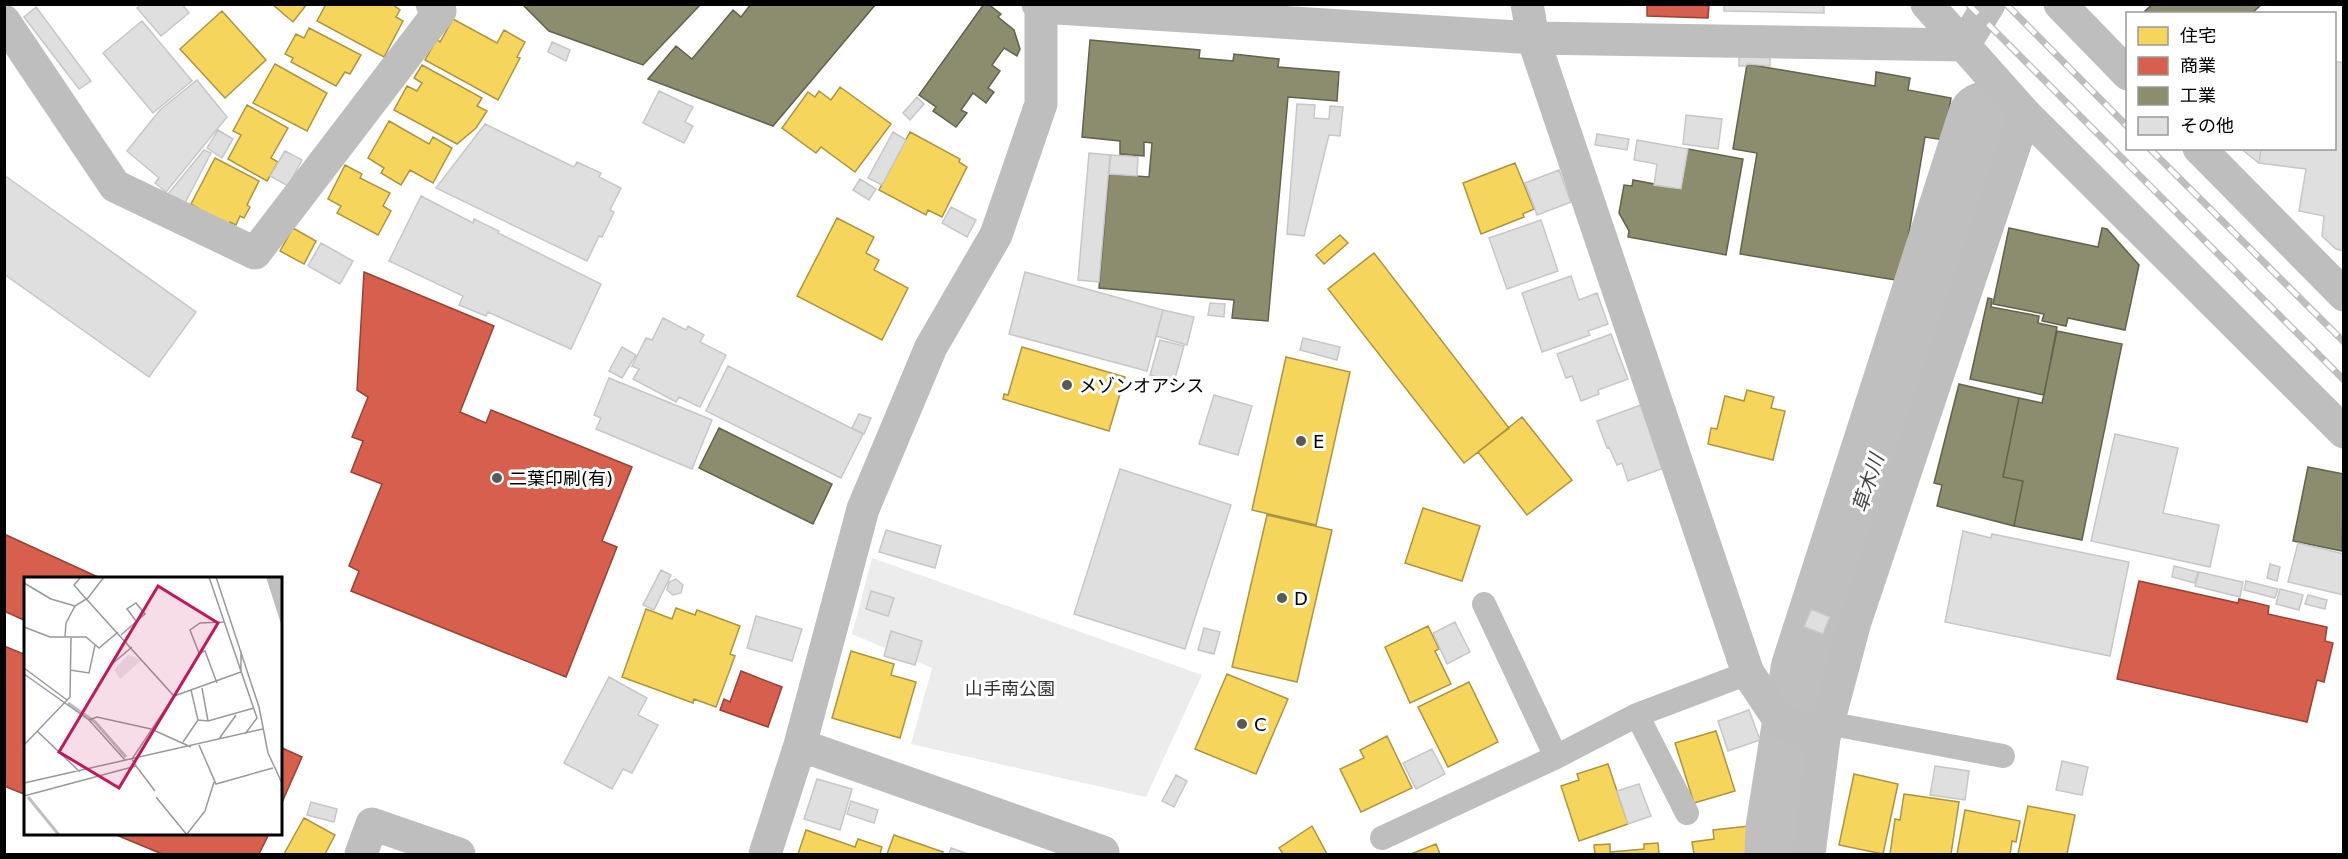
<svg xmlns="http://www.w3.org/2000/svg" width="2348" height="859" font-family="'DejaVu Sans','Noto Sans JP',sans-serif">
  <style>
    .green { fill: #ececec }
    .homes { fill: #f6d55c; stroke: #ac9540; stroke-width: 1.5 }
    .shops { fill: #d6604d; stroke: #964336; stroke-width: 1.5 }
    .industry { fill: #8c8c6e; stroke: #62624d; stroke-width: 1.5 }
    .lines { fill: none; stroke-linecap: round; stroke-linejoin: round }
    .river { stroke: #bfbfbf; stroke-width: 75 }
    .building { fill: #dfdfdf; stroke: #c7c7c7; stroke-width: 1.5 }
    .lane { stroke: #bebebe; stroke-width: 24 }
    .street { stroke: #bebebe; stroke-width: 33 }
    .rail-casing { stroke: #bebebe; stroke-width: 7 }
    .rail { stroke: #fff; stroke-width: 4.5; stroke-dasharray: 14; stroke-linecap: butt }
    .poi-dot { fill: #595959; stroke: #fff; stroke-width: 2 }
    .labels { text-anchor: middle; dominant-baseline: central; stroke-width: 6; stroke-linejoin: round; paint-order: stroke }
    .poi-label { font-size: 18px; fill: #000; stroke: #fff; text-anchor: start }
    .park-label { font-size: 18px; fill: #333; stroke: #fff }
    .water-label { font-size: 20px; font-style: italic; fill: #444; stroke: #fff }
    .inset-river { fill: none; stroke: #bfbfbf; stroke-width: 3 }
    .inset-road { fill: none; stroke: #999; stroke-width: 1.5 }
    .view { fill: #c2185b; fill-opacity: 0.15; stroke: #c2185b; stroke-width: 3 }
    .inset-edge { fill: none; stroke: #000; stroke-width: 3 }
  </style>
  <rect width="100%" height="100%" fill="#fff"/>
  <path class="green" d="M872,558L1202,675L1146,797L911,744L932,668L852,634Z"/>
  <path class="homes" d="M272,4H307L293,22Z
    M326,4H392L400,10L396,17L403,21L384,57L317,21Z
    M222,11L266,60L225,98L180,49Z
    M453,19L497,43L504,30L525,42L517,57L520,58L498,100L425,60L437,39L440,42Z
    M309,28L361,55L350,74L345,72L336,86L291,62L293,58L285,54L296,34L304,38Z
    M275,64L327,93L307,131L253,103Z
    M422,65L482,98L477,106L487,111L476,128L457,144L394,110L407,86L417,91L422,83L414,78Z
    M840,87L891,124L855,172L821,147L816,153L782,128L808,92L815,97L819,91L831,100Z
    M247,105L288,128L271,158L278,162L267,181L228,159L241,135L233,131Z
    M389,121L429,144L433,137L452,148L433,183L410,170L401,185L381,173L384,168L368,158Z
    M910,132L960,159L959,162L967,167L942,217L928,210L926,215L879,190Z
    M215,158L259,181L247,205L250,207L244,218L240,216L236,225L230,222L228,227L191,204Z
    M1515,163L1534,209L1523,214L1524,217L1481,234L1463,183Z
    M345,165L362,174L360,178L390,193L383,206L391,211L378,235L337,213L341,206L328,199Z
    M837,218L874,237L866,253L879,260L874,270L908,288L882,340L797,296Z
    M293,228L316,241L304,264L280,251Z
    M1340,235L1348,243L1324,264L1316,255Z
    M1374,253L1509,428L1464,463L1328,289Z
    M1022,347L1125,377L1109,431L1003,399L1004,394L1008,395Z
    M1286,357L1350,372L1316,525L1252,510Z
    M1747,390L1774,397L1771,408L1785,411L1773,460L1708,444L1711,428L1717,429L1725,396L1744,401Z
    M1522,417L1572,480L1527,515L1478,452Z
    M1423,508L1480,526L1462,581L1405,563Z
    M1267,515L1332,530L1297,682L1232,667Z
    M676,608L695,615L697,610L740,626L730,654L735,656L716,707L694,699L693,703L622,677L646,609L672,619Z
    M1428,626L1439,649L1435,651L1451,684L1410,703L1385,647Z
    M851,651L894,664L891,675L916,682L900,738L832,718Z
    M1227,674L1288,699L1256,774L1195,749Z
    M1469,682L1498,742L1448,767L1418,707Z
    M1716,731L1735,791L1694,803L1675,743Z
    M1387,736L1412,788L1361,812L1340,769L1364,758L1360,750Z
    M1608,764L1628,824L1579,841L1561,786L1579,780L1577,774Z
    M1854,774L1898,784L1883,854L1839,845Z
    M1904,794L1959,802L1951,854H1890L1895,819L1900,820Z
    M2028,806L2075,815L2067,854H2018Z
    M1965,810L2020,821L2016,842L2012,841L2010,854H1957Z
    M304,818L335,835L325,854H284Z
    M1312,826L1327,854H1283L1279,848Z
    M1749,826L1753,854H1694L1692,842L1714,839L1713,830Z
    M806,830L855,847L858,839L882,847L880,854H798Z
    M894,835L943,852L942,854H887Z
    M1658,843L1659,854H1595L1594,845L1610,844V852L1644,849V844Z
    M1436,844L1440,854H1411Z"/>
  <path class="shops" d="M1647,4H1709L1708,18L1647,16Z
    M364,272L494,326L460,412L486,423L491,410L632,467L602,541L617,547L566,677L351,591L359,571L349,566L382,484L351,472L363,441L352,437L368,397L357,390Z
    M4,534L100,578H26V621L4,611Z
    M2139,581L2238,603L2239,599L2269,606L2268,614L2327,627L2325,641L2333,643L2324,682L2317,680L2307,722L2117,679Z
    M4,646L26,655V795L4,786Z
    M741,671L782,687L768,727L720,710L724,699L730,702Z
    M280,747L302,757L280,807Z
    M114,834H269L259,854H162Z"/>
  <path class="industry" d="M522,4H701L643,65L549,31Z
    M751,4H876L773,126L648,79L676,46L692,59L733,10L741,17Z
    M984,4H988L1001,14L998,17L1014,30L1020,49L1017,56L1004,48L992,65L1000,71L988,88L994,92L986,103L973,93L961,110L967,113L956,127L933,111L936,107L919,95Z
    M2153,4H2262L2251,14H2147L2145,11Z
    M1090,40L1200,50L1199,58L1233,61L1234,54L1279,59L1278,67L1339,72L1337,101L1288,97L1268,321L1232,318L1234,300L1099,288L1109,174L1149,177L1152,143L1144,142V156L1120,154V141L1082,137Z
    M1747,64L1875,86L1876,72L1910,78L1908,90L1951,98L1944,140L1925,137L1901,281L1740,254L1757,153L1733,149Z
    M1688,149L1743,159L1726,255L1628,237L1629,231L1619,213L1624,185L1632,186L1633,180L1681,189Z
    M2009,228L2098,247L2102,228L2107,229L2139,265L2125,330L2068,318L2066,326L2042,321L2044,314L1993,304Z
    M1988,298L1992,299L1991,307L2039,316L2038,323L2057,327L2044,395L1970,379Z
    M2057,331L2122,344L2082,540L2014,526L2023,481L2003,477L2019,398L2042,403Z
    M1959,384L2019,398L2003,477L2023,481L2014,526L1937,506L1942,485L1934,483Z
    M719,428L832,484L813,524L699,468Z
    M2308,467L2344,474L2342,551L2293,541Z"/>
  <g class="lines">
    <path class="river" d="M1782,854L1783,828L1808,670L1985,119"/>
  </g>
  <path class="building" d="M142,4H182L189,13L161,36L137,8Z
    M1724,4H1824V13L1724,11Z
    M36,7L91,81L79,89L24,17Z
    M142,21L192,81L153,113L103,53Z
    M552,42L570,50L566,61L548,52Z
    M1739,56H1770V66L1747,64L1746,66H1739Z
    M2334,61L2344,63V251L2336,249L2322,236L2324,216L2299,211L2306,169L2259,163L2261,148H2334Z
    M197,80L227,117L166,192L155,183L159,178L127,151L160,110Z
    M659,91L693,107L685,122L693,126L684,143L643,123Z
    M917,97L924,104L910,120L903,113Z
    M1297,104L1315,105L1314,118L1329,119L1330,106L1343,107L1340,136L1329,135L1304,236L1287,234Z
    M1686,115L1722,119L1718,149L1683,144Z
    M485,124L574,167L577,162L601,173L599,177L621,188L610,210L614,212L602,237L599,236L587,261L436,188Z
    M218,130L233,139L222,158L207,148Z
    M893,132L906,140L882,185L868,178Z
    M1597,134L1629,139L1627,150L1595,145Z
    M1637,140L1688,149L1681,189L1654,185L1657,164L1634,160Z
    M2240,148H2261L2259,163Z
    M204,150L211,153L185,203L168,194Z
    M285,151L302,160L288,186L270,176Z
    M1089,153L1110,155L1099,282L1078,280Z
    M1111,155L1138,157L1137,176L1109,174Z
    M1559,170L1571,202L1537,215L1525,183Z
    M4,175L196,312L149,377L4,274Z
    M860,179L876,189L869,200L853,190Z
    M421,196L473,223L474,219L499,231L498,233L601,284L571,349L488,312L486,316L459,305L463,296L389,261Z
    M951,207L976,220L967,237L942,223Z
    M1541,220L1558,271L1507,289L1489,238Z
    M321,243L353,261L340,284L308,266Z
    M1025,272L1163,310L1147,371L1009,334Z
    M1571,276L1579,300L1597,293L1608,324L1588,331L1590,335L1542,352L1522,293Z
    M1210,303L1225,304L1224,317L1208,315Z
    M1163,310L1194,317L1187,345L1156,336Z
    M663,318L686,330L688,326L704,335L700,342L726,355L700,407L679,397L676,402L633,379L639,369L632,366L646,338L652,340Z
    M1611,334L1628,379L1598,390L1599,394L1581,401L1572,376L1566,378L1557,354Z
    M1303,338L1340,347L1337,360L1300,350Z
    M1160,340L1184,346L1174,382L1150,375Z
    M622,347L636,355L622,378L609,371Z
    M728,366L863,434L841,478L706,411Z
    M609,378L712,420L692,469L596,429L601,418L594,415Z
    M1214,395L1252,406L1238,455L1199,444Z
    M1641,405L1664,468L1628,481L1622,463L1617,465L1609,447L1607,448L1597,421Z
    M859,414L871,418L864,434L852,428Z
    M2115,434L2178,448L2163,513L2219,525L2210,567L2091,541Z
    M1120,469L1231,505L1185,649L1074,614Z
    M886,530L941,546L935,568L879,552Z
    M1963,531L1991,538L1992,534L2129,562L2110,656L1945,622Z
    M2298,543L2344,554V595L2288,582Z
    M2270,564L2280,567L2277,581L2267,578Z
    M2174,566L2198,572L2195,583L2172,577Z
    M661,570L671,575L654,610L643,605Z
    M2199,572L2243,582L2240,597L2195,586Z
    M676,579L683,585L681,593L673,595L667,590L669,582Z
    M2246,581L2278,589L2275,598L2244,590Z
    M2280,589L2303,595L2299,610L2276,604Z
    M871,591L894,598L888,616L866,609Z
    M2308,595L2327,600L2325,609L2305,604Z
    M1811,609L1830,617L1823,634L1804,627Z
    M756,616L802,629L792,661L747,648Z
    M1455,622L1470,652L1447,664L1433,633Z
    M1204,628L1220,632L1214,654L1198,650Z
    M891,631L922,641L915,665L884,656Z
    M609,677L647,698L638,715L658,725L632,773L623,769L612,789L564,763Z
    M1749,710L1760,740L1728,751L1718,721Z
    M1432,749L1445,774L1416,789L1403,763Z
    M2062,761L2088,767L2082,795L2056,790Z
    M1935,766L1969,771L1965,800L1930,795Z
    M1176,775L1187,781L1174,807L1162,801Z
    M817,779L852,789L840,830L804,819Z
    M1639,784L1651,816L1628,824L1617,791Z
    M851,801L878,810L874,823L847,814Z
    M311,802L337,809L334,822L307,815Z
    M951,848L968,854H949Z"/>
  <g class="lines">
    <path class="lane" d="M1484,604L1556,757
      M1637,715L1687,813
      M1827,723L2003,756
      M1382,838L1556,757L1637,715L1748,673"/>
    <path class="street" d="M1527,4L1533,38L1748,673L1780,721L1824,738
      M1927,4L2025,114L2344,432
      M2060,4L2128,74
      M1041,7L1533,38L1964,45L1989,4
      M4,21L115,186L255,253L440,11L432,4
      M2199,148L2344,295
      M800,745L1103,852
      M361,854L372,824L459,854
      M765,854L800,745L863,509L931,347L996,235L1041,104V7L1038,4
      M1809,854L1824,738L1855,622L2025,114"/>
    <g class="rail-casing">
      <path id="rail" d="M1968,4L2344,380
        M2006,4L2128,127
        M2149,148L2344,342"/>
    </g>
    <use href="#rail" class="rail"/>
  </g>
  <g class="poi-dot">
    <circle cx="1067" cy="385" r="6"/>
    <circle cx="1301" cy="441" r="6"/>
    <circle cx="497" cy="478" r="6"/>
    <circle cx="1282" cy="598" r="6"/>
    <circle cx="1242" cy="724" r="6"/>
  </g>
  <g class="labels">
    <g class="poi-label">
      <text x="1079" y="385">メゾンオアシス</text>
      <text x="1313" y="441">E</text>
      <text x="509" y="478">二葉印刷(有)</text>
      <text x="1294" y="598">D</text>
      <text x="1254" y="724">C</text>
    </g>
    <g class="park-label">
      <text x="1010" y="688">山手南公園</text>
    </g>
    <g class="water-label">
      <text transform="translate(1868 483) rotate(-72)">草木川</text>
    </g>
  </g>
  <g transform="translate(24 577)">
    <rect width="258" height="258" fill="#fff"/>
    <path d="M104,78L118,83L96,102L90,93Z" fill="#ececec"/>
    <path d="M242,0H258V50Z" fill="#bfbfbf"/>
    <path class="inset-river" d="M44,126L71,145L102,180M4,220L35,258"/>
    <path class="inset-road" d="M57,0L50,8L56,15L150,119L217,95V74M185,0L233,141L221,157M192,0L235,130L244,176L258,206M0,6L27,22L51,29M0,50L26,60H62L75,71L94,55M97,58L121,37L112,26L103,32L112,44M41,60L42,46L51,29L64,21L80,0M88,87L108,70M0,91L43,123M46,93L65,96L71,68M0,97L65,143L101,183M193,106L181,74L175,76L166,53L176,46L200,45M178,111L184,144M65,143L73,140L127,152L167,170M174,143L184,144L230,131M13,154L56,195M195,162L212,138M159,165L174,143L167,113M0,168L46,120L47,61M175,168L192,207L249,191M112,189L131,214M0,206L239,152M0,219L112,189L108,182L150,119M132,220L163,258M163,257L181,234L190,205"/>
    <path class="view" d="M134,9L194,46L95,211L35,175Z"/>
    <rect width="258" height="258" class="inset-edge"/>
  </g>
  <rect width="2348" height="859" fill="none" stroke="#000000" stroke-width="12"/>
  <rect x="2126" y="12" width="210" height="138" fill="#ffffff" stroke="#999999" stroke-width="1.5"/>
  <rect x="2138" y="27" width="30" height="18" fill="#f6d55c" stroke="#999999" stroke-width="1.5"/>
  <text x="2180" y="42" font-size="18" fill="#000000">住宅</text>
  <rect x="2138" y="57" width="30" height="18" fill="#d6604d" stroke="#999999" stroke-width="1.5"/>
  <text x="2180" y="72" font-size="18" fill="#000000">商業</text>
  <rect x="2138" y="87" width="30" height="18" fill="#8c8c6e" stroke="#999999" stroke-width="1.5"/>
  <text x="2180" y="102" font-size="18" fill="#000000">工業</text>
  <rect x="2138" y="117" width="30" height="18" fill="#dfdfdf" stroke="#999999" stroke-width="1.5"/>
  <text x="2180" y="132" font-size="18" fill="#000000">その他</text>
</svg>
